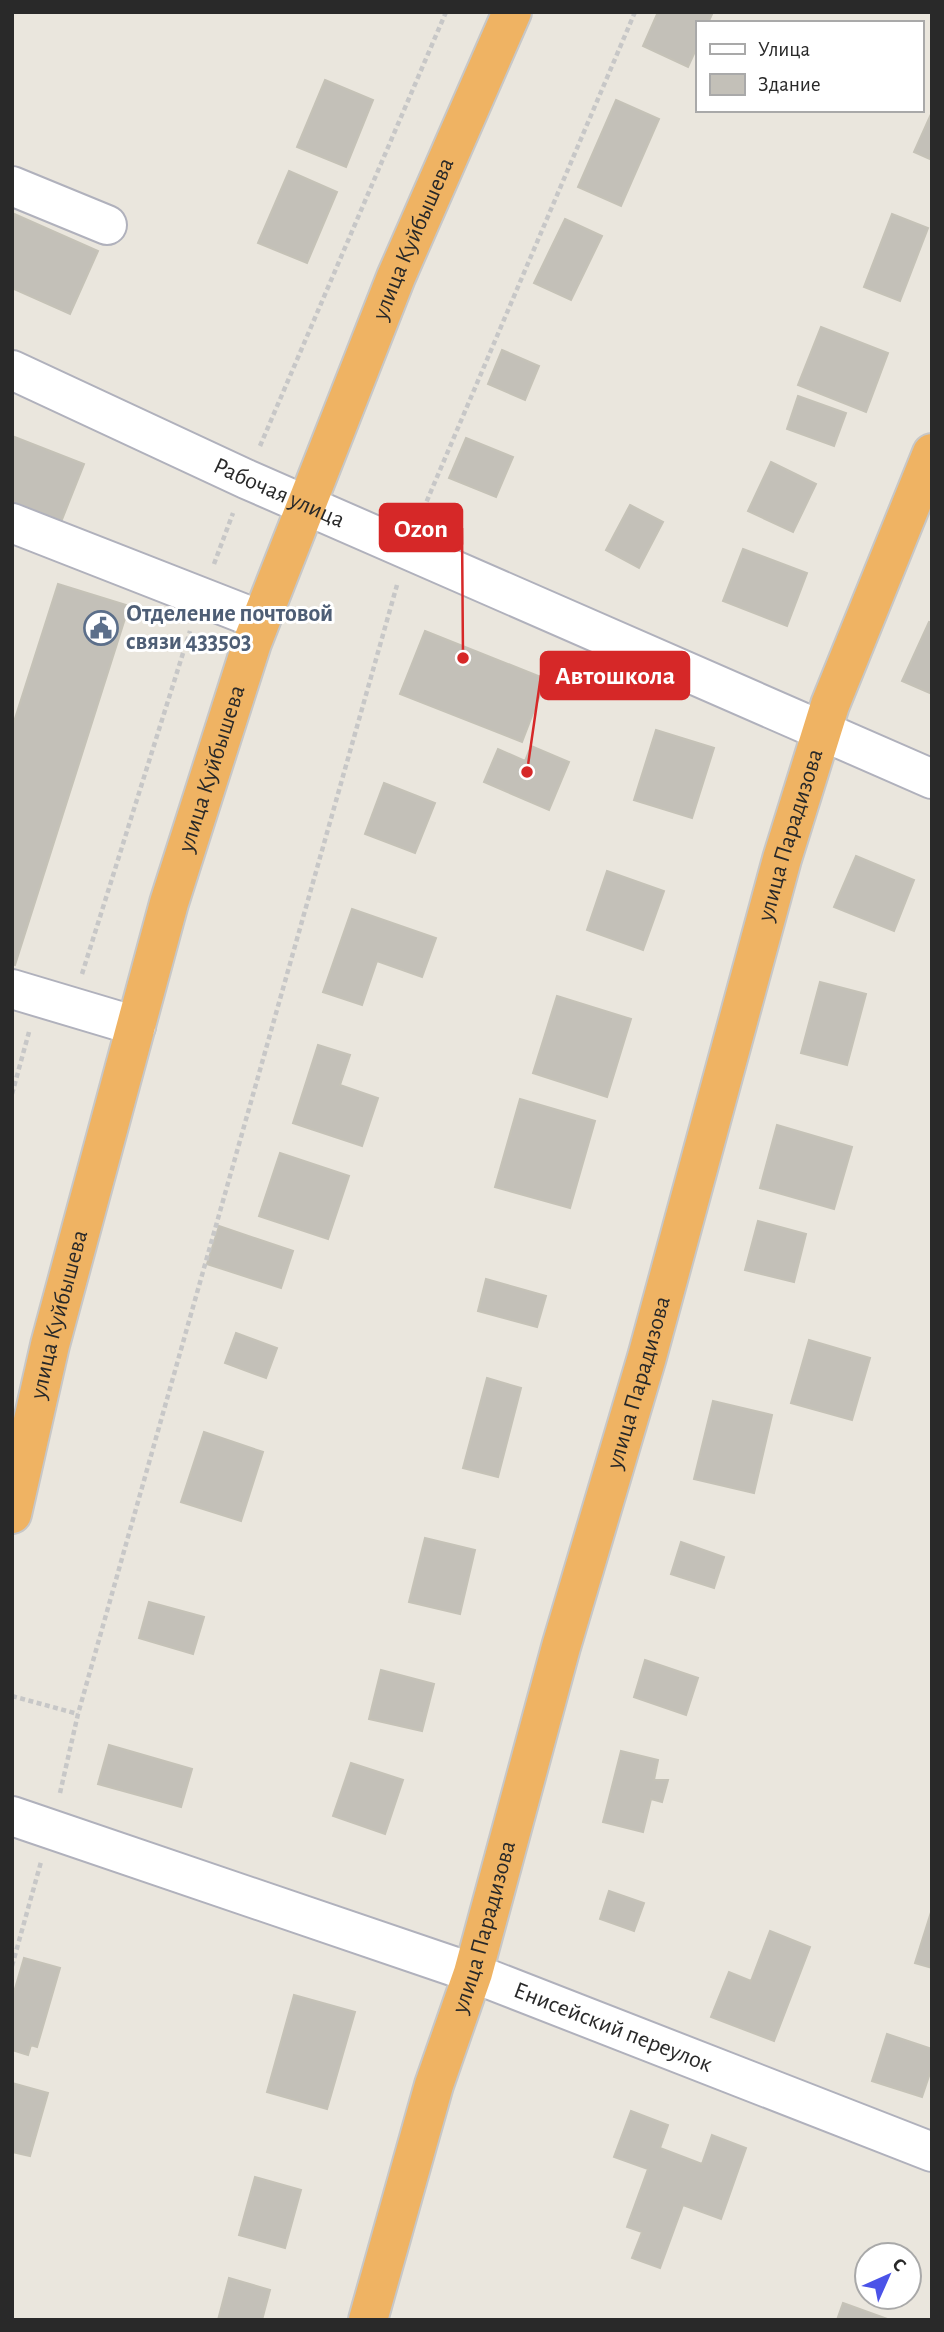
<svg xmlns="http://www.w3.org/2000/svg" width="944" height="2332" font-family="'Alegreya Sans',sans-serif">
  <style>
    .building { fill: #c3c0b8; stroke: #c5c2b7; stroke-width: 2 }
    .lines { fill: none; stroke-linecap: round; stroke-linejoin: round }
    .minor-casing { stroke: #b0b1bc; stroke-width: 42 }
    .highway-casing { stroke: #c7c7c7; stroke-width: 42 }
    .path { stroke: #c7c7c7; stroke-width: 4.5; stroke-dasharray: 5 3.5; stroke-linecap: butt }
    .minor { stroke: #fff; stroke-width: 38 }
    .highway { stroke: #efb363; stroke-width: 38 }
    .labels { text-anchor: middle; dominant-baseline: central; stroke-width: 6; stroke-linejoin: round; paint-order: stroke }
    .street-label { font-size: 24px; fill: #292929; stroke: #fff }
    .service-label { font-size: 24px; font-weight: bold; fill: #4e5e75; stroke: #fff; text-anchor: start }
    .leader { fill: none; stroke: #d62828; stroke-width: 2.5 }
    .callout-dot { fill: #d62828; stroke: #fff; stroke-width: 2.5 }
    .callout { fill: #d62828; stroke: #d62828; stroke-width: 2.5 }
    .callout-label { font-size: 26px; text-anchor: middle; font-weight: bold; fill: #fff }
  </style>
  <rect width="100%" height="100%" fill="#eae6dd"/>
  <path class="building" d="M658,12H713L708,23H697V47L688,67L643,46Z
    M325,80L373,100L346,167L297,147Z
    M616,100L659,119L621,206L578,187Z
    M932,112V160L914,152Z
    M289,171L337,192L307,263L258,243Z
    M12,213L98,251L70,314L12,288Z
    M892,214L928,228L900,301L864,287Z
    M565,219L602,236L571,300L534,283Z
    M821,327L888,353L866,412L798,385Z
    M502,350L539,366L525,400L488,384Z
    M798,396L846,413L834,446L787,429Z
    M12,436L84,464L61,522L12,503Z
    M466,438L513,457L496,497L449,478Z
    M771,462L816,484L793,532L748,511Z
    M630,505L663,522L639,568L606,550Z
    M743,549L807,573L787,626L723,601Z
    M58,584L129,606L15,965L12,964V728Z
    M929,622L932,623V694L902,681Z
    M425,631L546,679L522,742L400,694Z
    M656,730L714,748L692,818L634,800Z
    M531,746L569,762L549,810L484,782L498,749L525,761Z
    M384,783L435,803L415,853L365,834Z
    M856,856L914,880L894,931L834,907Z
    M607,871L664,891L643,950L587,930Z
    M352,909L436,938L422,977L377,961L362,1005L323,992Z
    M820,982L866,994L847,1065L801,1053Z
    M557,996L631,1019L607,1097L533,1073Z
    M318,1045L350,1055L340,1085L378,1098L362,1146L293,1123Z
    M520,1099L595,1121L570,1208L495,1187Z
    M777,1125L852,1147L834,1209L760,1188Z
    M280,1153L349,1176L328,1239L259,1216Z
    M758,1221L806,1234L794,1282L745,1270Z
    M219,1226L293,1251L281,1288L207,1264Z
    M486,1279L546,1296L537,1327L478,1311Z
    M236,1333L277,1348L266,1378L225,1363Z
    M809,1340L870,1358L852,1420L791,1403Z
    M487,1378L521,1388L498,1477L463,1468Z
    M713,1401L772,1415L754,1493L694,1479Z
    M204,1432L263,1452L241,1521L181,1502Z
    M425,1538L475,1550L460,1614L409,1602Z
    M681,1542L724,1557L714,1588L671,1574Z
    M149,1602L204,1617L193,1654L139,1638Z
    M645,1660L698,1678L686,1715L634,1697Z
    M381,1670L434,1684L422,1731L369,1719Z
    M109,1745L192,1769L181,1807L98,1784Z
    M621,1751L658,1760L654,1780H668L662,1802L651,1799L643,1832L603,1822Z
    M351,1763L403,1780L385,1834L333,1816Z
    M609,1891L644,1903L634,1931L600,1919Z
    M932,1909V1968L915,1963Z
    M770,1931L810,1947L774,2041L711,2017L729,1972L751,1981Z
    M24,1958L60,1968L37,2047L31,2045L28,2055L12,2050V1999Z
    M294,1995L355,2012L327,2109L267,2092Z
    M887,2034L932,2049V2067L922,2097L872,2081Z
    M12,2083L48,2093L30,2156L12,2152Z
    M631,2111L668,2125L660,2148L702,2164L712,2135L746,2148L721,2219L683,2205L660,2268L632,2258L642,2232L627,2227L648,2169L614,2157Z
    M255,2177L301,2190L285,2248L239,2235Z
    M229,2278L270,2290L262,2320H218Z
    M843,2303L890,2320H837Z"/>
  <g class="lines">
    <g class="minor-casing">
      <g id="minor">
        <path d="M12,186L107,225"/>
        <path id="s1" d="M12,370L246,479L932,779"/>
        <path d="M12,523L260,620"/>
        <path d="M12,989L136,1026"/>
        <path id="s2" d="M12,1816L473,1973L932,2152"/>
      </g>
    </g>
    <g class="highway-casing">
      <g id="highway">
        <path id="s3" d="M12,1514L50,1345L169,903L252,643L396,277L512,12"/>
        <path id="s4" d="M368,2320L434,2085L473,1973L561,1647L647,1357L782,859L830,705L932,453"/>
      </g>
    </g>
    <path class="path" d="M260,446L446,12
      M420,517L635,12
      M214,564L233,513
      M82,974L190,631
      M12,1094L29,1032
      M12,1696L78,1714
      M60,1793L78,1714L397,585
      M12,1966L41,1862"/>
    <use href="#minor" class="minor"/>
    <use href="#highway" class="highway"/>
  </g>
  <defs>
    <g id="civic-ring" transform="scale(1.75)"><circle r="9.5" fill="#fff" stroke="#5c6f8a" stroke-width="1.5"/><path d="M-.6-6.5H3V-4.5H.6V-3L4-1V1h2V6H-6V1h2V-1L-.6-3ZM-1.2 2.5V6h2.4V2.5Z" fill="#5c6f8a"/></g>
  </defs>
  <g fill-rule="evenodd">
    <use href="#civic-ring" x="101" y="628"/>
  </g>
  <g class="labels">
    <g class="street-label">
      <text stroke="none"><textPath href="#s3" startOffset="1339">улица Куйбышева</textPath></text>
      <text stroke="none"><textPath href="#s1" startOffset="294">Рабочая улица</textPath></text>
      <text stroke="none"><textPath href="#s3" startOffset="772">улица Куйбышева</textPath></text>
      <text stroke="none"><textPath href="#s4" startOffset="1544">улица Парадизова</textPath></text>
      <text stroke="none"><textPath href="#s3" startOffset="205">улица Куйбышева</textPath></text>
      <text stroke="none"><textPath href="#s4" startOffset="976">улица Парадизова</textPath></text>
      <text stroke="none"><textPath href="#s4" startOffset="410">улица Парадизова</textPath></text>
      <text stroke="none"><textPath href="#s2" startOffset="637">Енисейский переулок</textPath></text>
    </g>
    <g class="service-label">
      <text x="126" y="614">Отделение почтовой<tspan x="126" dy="28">связи 433503</tspan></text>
    </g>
  </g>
  <path class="leader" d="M463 658L462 528M527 772L541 675"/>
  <g class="callout-dot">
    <circle cx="463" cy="658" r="7"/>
    <circle cx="527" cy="772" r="7"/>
  </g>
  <g class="callout">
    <rect x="380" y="504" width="82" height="47" rx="7"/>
    <rect x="541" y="652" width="148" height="47" rx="7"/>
  </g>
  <g class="callout-label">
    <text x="421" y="537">Ozon</text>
    <text x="615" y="684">Автошкола</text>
  </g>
  <rect width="944" height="2332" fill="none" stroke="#292929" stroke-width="28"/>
  <rect x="696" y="21" width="228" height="91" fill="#ffffff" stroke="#a9a9a9" stroke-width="2"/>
  <rect x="710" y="44" width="35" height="10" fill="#ffffff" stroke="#a9a9a9" stroke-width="2"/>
  <text x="758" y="56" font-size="21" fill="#292929">Улица</text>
  <rect x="710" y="74" width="35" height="21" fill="#c3c0b8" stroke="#a9a9a9" stroke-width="2"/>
  <text x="758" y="91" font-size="21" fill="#292929">Здание</text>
  <g transform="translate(888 2276) rotate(45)"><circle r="33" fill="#ffffff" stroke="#a9a9a9" stroke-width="2"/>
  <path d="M0-5L12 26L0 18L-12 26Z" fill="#4b53e8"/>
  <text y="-10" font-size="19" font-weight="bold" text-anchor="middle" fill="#292929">С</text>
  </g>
</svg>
